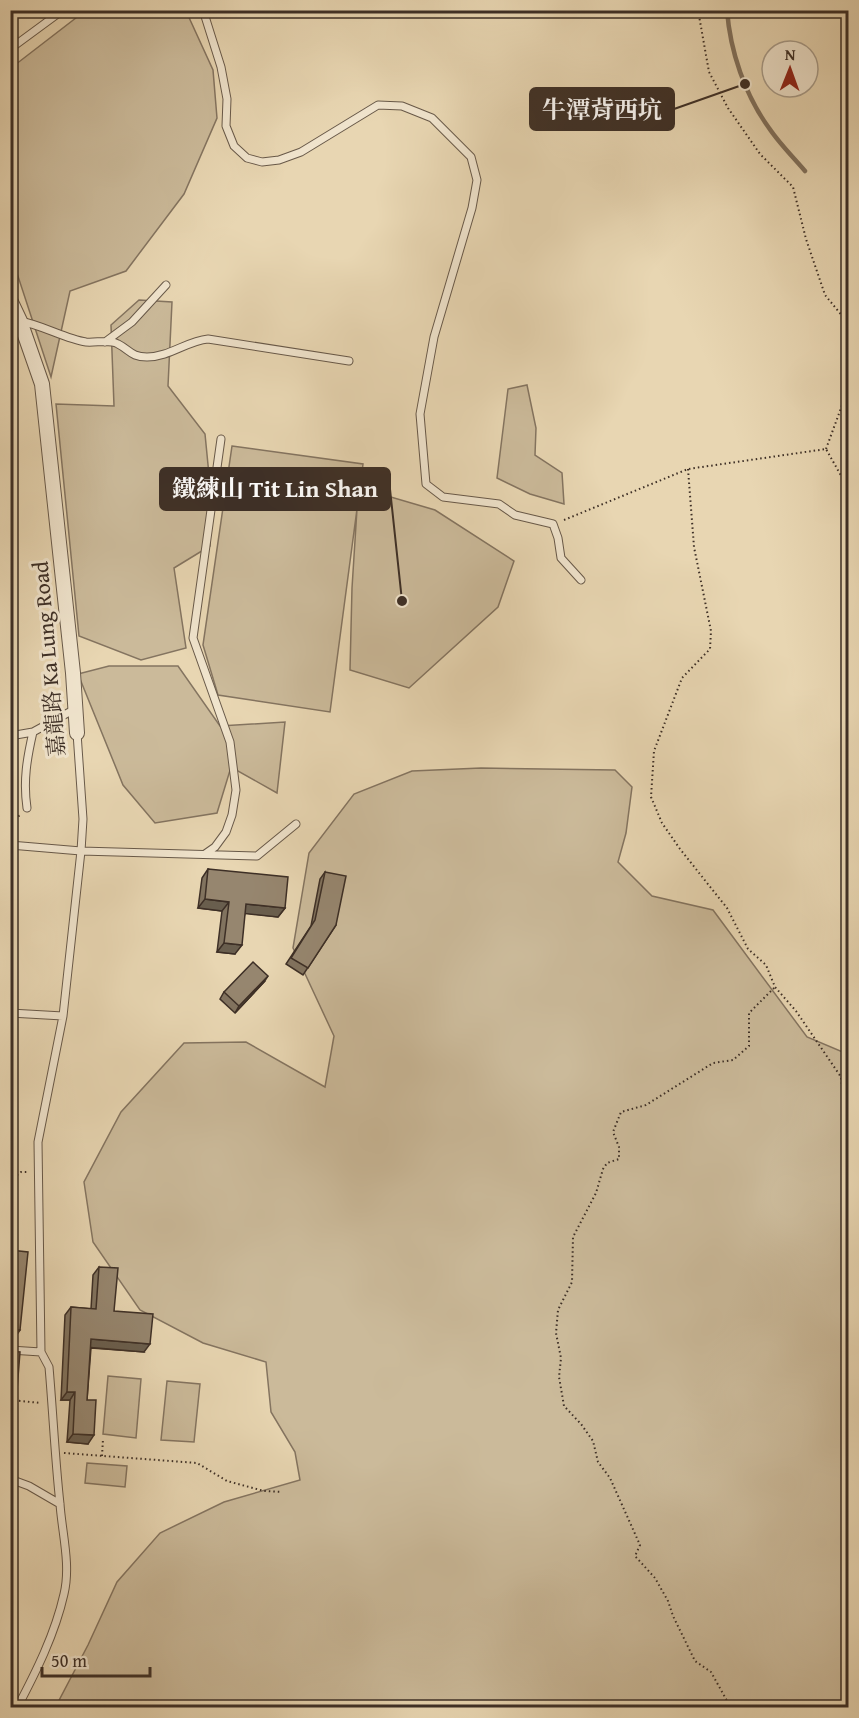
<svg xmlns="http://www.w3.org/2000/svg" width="859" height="1718" font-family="'Gentium Book Plus','Noto Serif TC',serif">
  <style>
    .green { fill: #cbba9a; stroke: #847460; stroke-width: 1.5 }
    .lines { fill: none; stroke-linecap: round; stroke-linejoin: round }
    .stream { stroke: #81715d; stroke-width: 4.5 }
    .lane-casing { stroke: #685949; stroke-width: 9 }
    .street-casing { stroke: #685949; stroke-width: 16 }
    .path { stroke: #3d2f26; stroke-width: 2; stroke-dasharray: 1.5 3; stroke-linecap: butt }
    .lane { stroke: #f0e4cd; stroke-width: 7 }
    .street { stroke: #f0e4cd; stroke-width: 14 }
    .wall { fill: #81735f; stroke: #3d2f26; stroke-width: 1.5 }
    .shaded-wall { fill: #695e4e; stroke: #3d2f26; stroke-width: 1.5 }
    .building { fill: #96866f; stroke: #3d2f26; stroke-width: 1.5 }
    .labels { text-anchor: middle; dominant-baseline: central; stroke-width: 6; stroke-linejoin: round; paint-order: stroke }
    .street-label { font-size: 22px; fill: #3d2f26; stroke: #f0e4cd }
    .leader { fill: none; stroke: #3d2f26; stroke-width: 2 }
    .callout-dot { fill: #3d2f26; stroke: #f0e4cd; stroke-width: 2 }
    .callout { fill: #3d2f26; stroke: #3d2f26; stroke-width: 2 }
    .callout-label { font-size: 24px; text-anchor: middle; font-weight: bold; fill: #fff }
  </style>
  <rect width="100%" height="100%" fill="#e8d6b2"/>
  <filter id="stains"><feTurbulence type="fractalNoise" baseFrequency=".00333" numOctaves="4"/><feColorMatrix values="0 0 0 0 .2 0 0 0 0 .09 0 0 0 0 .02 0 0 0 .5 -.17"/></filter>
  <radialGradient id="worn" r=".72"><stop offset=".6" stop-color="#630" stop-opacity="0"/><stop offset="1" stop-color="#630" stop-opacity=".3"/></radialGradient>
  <path class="green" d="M85,11H186L213,70L217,118L184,194L126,271L70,291L51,377L11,255V68Z
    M139,300L172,302L168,386L205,434L210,485V546L174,568L186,648L141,660L79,636L56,404L114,406L111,325Z
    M527,385L536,428L535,455L562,473L564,504L530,494L497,478L508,389Z
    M232,446L363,464L360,488L435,510L514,561L498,607L409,688L350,670L352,588L357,509L330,712L218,695L203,645Z
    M109,666H178L220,726L285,722L277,793L231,767L217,813L155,823L123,785L78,674Z
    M481,768L615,770L632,787L626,833L618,862L652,896L713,910L807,1037L845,1053H848V1707L55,1708L88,1645L117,1582L160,1533L224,1502L300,1480L295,1452L271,1412L266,1362L203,1343L140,1310L93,1242L84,1182L121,1112L184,1043L246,1042L325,1087L334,1036L293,948L309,853L354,794L412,771Z
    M108,1376L141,1379L136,1438L103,1434Z
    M167,1381L200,1384L194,1442L161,1440Z
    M87,1463L127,1466L125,1487L85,1483Z"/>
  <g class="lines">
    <path class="stream" d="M727,10C730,51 745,95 769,128C779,143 793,157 805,171"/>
    <g class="lane-casing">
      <path id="lane" d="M203,10L221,67L227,99L226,126L234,146L247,158L262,162L279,160L301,152L378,105L402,106L432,118L471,157L477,180L472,208L434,337L420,414L426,484L443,497L499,504L515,515L553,524L558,538L561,558L581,580
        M10,49L63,10
        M20,321C42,325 66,339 86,342C96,343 110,339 118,344C130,350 131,357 147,357C169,357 187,341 208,339L349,361
        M105,342L132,322L166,285
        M10,736L33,732L75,709
        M27,808C23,781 27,758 33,732
        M10,845L81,851L257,856L296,824
        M205,854L215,847L226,832L232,815L236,790L230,742L193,638L221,439
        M10,1013L63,1016
        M10,1350L41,1352
        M10,1479L29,1486L60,1504
        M17,1708C36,1672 55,1634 64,1594C71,1565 62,1533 60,1504C55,1458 53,1413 49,1367L41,1352L38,1142L63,1016L81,851L83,819L77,733"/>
    </g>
    <g class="street-casing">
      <path id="street" d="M10,300L20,321L42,384L73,673L77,733"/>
    </g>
    <path class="path" d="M698,10L709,72L728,108L760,154L793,187L806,239L825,295L848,323
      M747,10L748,15
      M826,449L848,389
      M688,469L694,547L711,631L710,649L682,678L654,751L651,797L662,823L680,849L727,908L748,949L766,965L775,987L796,1011L841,1077L844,1104L848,1112
      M564,520L688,469L826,449L848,488
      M10,820L21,815
      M10,1181L21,1172H28
      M10,1400L41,1403
      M64,1453L197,1463L227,1481L264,1491L282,1492
      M102,1456L103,1439
      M731,1708L711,1672L695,1661L673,1616L668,1601L655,1578L635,1556L640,1545L610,1478L598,1462L593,1441L581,1424L564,1406L559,1377L561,1358L556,1333L558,1310L572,1282L573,1237L596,1193L603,1169L607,1163L619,1159V1147L613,1132L621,1112L646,1105L713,1063L733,1060L749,1046V1013L775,987"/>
    <use href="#lane" class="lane"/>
    <use href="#street" class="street"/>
  </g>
  <path class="wall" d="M208,869L285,908L278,917L245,913L235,954L217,952L222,911L198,908L202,878Z
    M325,872L336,925L303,975L286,964L311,926L320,879Z
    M264,982L235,1013L220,999L224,992Z
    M99,1267L114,1311L144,1352L91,1348L87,1400L88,1444L67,1442L70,1400H61L65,1315L71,1307L91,1309L93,1275Z"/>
  <path class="shaded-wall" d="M205,899L229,902L222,911L198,908Z
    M246,904L285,908L278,917L240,913Z
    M224,943L242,945L235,954L217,952Z
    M268,976L264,982L235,1013L239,1006Z
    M10,1329L20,1330L16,1336H10Z
    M91,1339L150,1344L144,1352L85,1347Z
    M67,1392H75L70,1400H61Z
    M73,1434L94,1435L88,1444L67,1442Z"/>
  <path class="building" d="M208,869L288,877L285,908L246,904L242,945L224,943L229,902L205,899Z
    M325,872L346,876L336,925L308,968L291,958L315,920Z
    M253,962L268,976L239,1006L224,992Z
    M10,1250L28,1252L20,1330L10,1329Z
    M99,1267L118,1268L114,1311L153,1314L150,1344L91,1339L87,1400H96L94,1435L73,1434L75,1392H67L71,1307L96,1309Z
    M10,1351L20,1352L13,1441H10Z"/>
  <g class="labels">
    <g class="street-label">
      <text transform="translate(48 659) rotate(-95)">嘉龍路 Ka Lung Road</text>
    </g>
  </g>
  <path class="leader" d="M745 84L674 109M402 601L390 489"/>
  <g class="callout-dot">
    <circle cx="745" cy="84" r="6"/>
    <circle cx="402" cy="601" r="6"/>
  </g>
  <g class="callout">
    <rect x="530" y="88" width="144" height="42" rx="6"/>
    <rect x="160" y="468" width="230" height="42" rx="6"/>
  </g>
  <g class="callout-label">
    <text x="602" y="118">牛潭背西坑</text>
    <text x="275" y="497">鐵練山 Tit Lin Shan</text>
  </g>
  <rect width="859" height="1718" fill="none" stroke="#e8d6b2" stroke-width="36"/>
  <rect x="12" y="12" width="835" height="1694" fill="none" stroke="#3d2f26" stroke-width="3"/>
  <rect x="18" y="18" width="823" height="1682" fill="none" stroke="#3d2f26" stroke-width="1.5"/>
  <g transform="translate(790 69) rotate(1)"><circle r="28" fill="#f0e4cd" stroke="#a89c8a" stroke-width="1.5"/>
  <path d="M0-4.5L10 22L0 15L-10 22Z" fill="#8f2418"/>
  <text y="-9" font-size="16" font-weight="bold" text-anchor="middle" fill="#3d2f26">N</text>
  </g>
  <path d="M42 1667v9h108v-9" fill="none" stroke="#3d2f26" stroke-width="3"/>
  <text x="51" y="1667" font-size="18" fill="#3d2f26" stroke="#f0e4cd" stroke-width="4.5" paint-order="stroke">50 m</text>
  <rect width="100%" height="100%" filter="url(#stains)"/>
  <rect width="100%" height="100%" fill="url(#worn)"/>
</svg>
